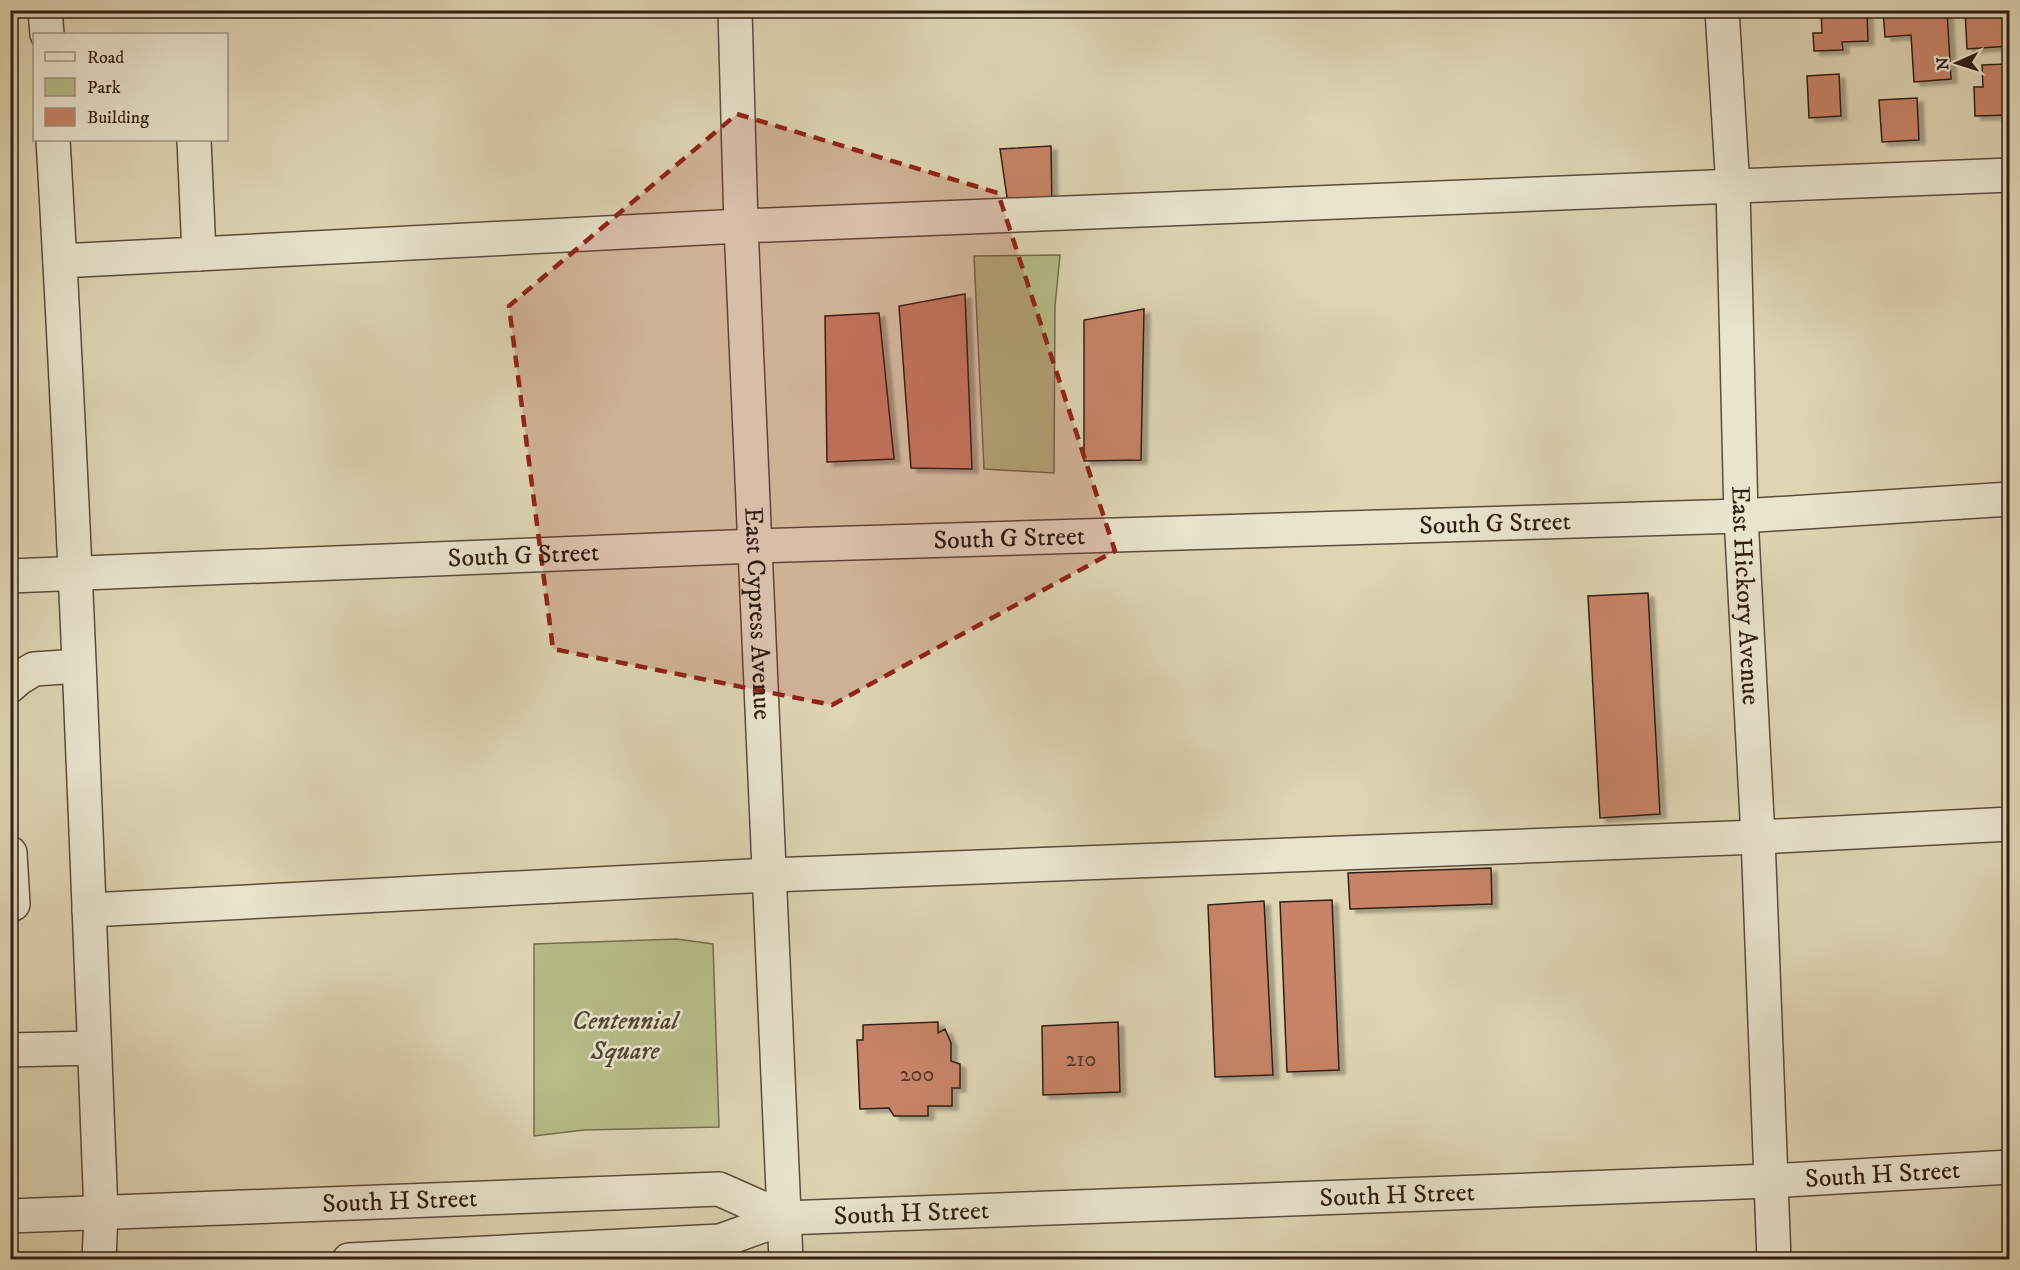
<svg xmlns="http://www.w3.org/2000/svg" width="2020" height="1270" font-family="'IM FELL DW Pica',serif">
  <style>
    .green { fill: #b7bc89; stroke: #746d4e; stroke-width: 1.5 }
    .building { fill: #c88468; stroke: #311e14; stroke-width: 1.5; filter: url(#shadow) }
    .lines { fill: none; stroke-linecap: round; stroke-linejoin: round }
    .minor-casing { stroke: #5c4c3c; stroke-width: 36 }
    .minor { stroke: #eae4ce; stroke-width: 33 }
    .marked { fill: #8f2418; fill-opacity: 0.2; stroke: #8f2418; stroke-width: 4.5; stroke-dasharray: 12 8; stroke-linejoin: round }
    .labels { text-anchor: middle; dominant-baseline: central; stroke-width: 5; stroke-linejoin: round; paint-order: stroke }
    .number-label { font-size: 22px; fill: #573829 }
    .street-label { font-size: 26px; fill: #311e14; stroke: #eae4ce }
    .park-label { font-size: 26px; font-style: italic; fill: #524631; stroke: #eae4ce }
  </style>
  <defs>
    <filter id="shadow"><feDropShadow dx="6" dy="4" stdDeviation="1.5" flood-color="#0004"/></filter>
  </defs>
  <rect width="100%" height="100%" fill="#dfd5b3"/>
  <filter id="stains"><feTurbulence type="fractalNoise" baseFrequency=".00333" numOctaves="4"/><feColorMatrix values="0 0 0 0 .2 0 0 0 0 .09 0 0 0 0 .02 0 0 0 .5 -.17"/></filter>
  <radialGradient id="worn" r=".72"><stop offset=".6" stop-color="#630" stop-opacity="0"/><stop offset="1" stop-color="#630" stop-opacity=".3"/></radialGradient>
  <path class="green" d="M1060,255L1055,306L1054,473L984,469L974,256Z
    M677,939L713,944L719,1127L584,1130L534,1136V944Z"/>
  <path class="building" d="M1821,10H1867L1868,41L1842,42L1843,50L1814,51L1813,33H1822Z
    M1883,10H1947L1951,79L1914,82L1911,35L1885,37Z
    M1965,10H2010V46L1967,49Z
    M2006,64L2008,115L1975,116L1974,87H1983L1982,65Z
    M1839,74L1841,116L1809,118L1807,76Z
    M1917,98L1919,140L1882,142L1879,100Z
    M1051,146L1052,209L1009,211L1000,149Z
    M965,294L972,469L911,468L899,306Z
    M1144,309L1141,460L1084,461V320Z
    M879,313L894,459L827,462L825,316Z
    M1648,593L1660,814L1600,818L1588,596Z
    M1491,868L1492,904L1350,909L1348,873Z
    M1332,900L1339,1070L1287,1072L1280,902Z
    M1264,901L1273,1075L1215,1077L1208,905Z
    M938,1022V1033L945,1029L951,1043V1061L960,1064V1088H952V1106H928V1116H894L889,1108L860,1109L857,1040H863V1025Z
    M1118,1022L1120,1092L1043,1095L1042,1026Z"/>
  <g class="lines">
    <g class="minor-casing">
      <g id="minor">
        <path d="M45,10L47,34"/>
        <path id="s1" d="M735,10L741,226L786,1260"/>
        <path id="s2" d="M1722,10L1733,188L1741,516L1758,837L1774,1260"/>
        <path d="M53,140C74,497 87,855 101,1213L99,1260"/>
        <path d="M194,140L199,254"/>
        <path d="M60,261L741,226L2010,175"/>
        <path id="s3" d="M10,576L756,546L1741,516L2010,499"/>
        <path d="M10,686L19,678L34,669L79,666"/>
        <path d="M10,853L13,904H10"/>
        <path d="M89,910L770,875L1758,837L2010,824"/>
        <path d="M10,1050L94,1048"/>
        <path id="s4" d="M10,1216L719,1189L784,1218"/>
        <path id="s5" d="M349,1260L720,1241L784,1218L1770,1181L2010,1167"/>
      </g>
    </g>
    <use href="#minor" class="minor"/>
  </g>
  <path class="marked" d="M737,114L998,193L1115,551L832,705L553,649L509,306Z"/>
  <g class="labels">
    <g class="number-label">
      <text x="1081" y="1059">210</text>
      <text x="917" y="1074">200</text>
    </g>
    <g class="street-label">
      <text stroke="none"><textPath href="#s3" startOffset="1486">South G Street</textPath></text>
      <text stroke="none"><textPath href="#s3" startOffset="1000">South G Street</textPath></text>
      <text stroke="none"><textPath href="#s3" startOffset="514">South G Street</textPath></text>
      <text stroke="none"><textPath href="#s2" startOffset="586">East Hickory Avenue</textPath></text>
      <text stroke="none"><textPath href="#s1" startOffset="604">East Cypress Avenue</textPath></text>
      <text stroke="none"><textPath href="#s5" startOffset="1539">South H Street</textPath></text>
      <text stroke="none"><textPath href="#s5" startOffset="1053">South H Street</textPath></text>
      <text stroke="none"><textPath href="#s4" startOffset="390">South H Street</textPath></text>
      <text stroke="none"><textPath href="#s5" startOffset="567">South H Street</textPath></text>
    </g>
    <g class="park-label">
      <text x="625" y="1021">Centennial<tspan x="625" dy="30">Square</tspan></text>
    </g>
  </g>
  <rect width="2020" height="1270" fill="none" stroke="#dfd5b3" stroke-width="36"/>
  <rect x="12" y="12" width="1996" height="1246" fill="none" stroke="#311e14" stroke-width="3"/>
  <rect x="18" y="18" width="1984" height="1234" fill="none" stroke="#311e14" stroke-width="1.5"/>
  <rect x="33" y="33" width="195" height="108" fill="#eae4ce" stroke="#a09584" stroke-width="1.5"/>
  <rect x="45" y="52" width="30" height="9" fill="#eae4ce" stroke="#a09584" stroke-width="1.5"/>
  <text x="87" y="63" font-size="18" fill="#311e14">Road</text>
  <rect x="45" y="78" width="30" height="18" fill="#b7bc89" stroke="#a09584" stroke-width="1.5"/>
  <text x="87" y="93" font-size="18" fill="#311e14">Park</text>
  <rect x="45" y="108" width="30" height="18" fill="#c88468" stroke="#a09584" stroke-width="1.5"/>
  <text x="87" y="123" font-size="18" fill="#311e14">Building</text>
  <g transform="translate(1957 63) rotate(267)" stroke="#eae4ce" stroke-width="4.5" paint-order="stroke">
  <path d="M0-4.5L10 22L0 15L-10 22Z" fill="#311e14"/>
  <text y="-9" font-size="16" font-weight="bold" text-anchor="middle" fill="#311e14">N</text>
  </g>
  <rect width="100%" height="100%" filter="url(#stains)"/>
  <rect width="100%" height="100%" fill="url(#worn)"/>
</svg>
